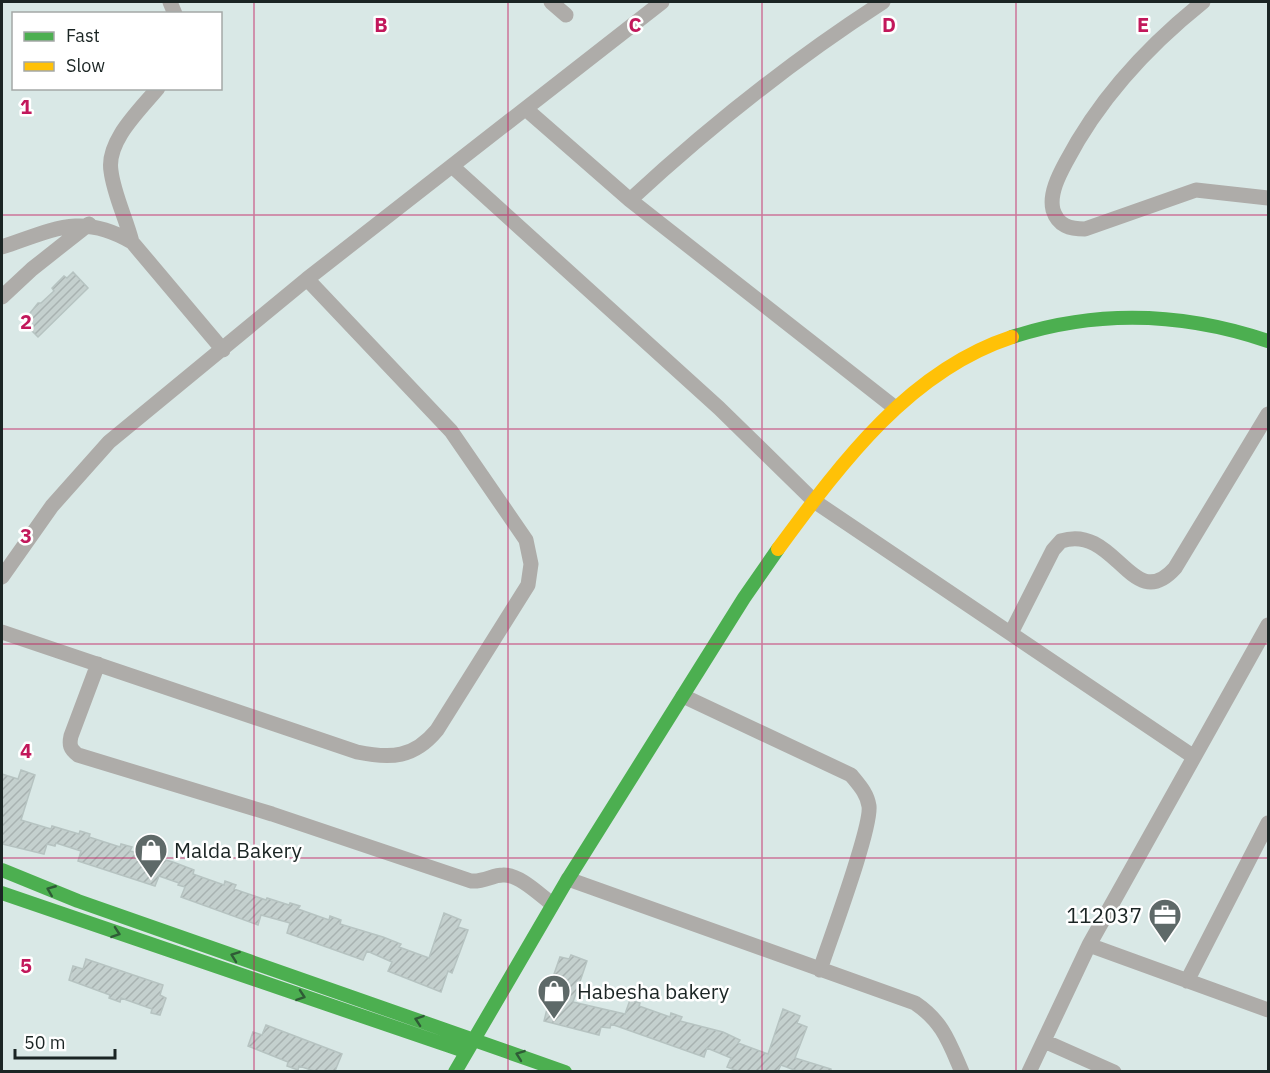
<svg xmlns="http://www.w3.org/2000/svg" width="1270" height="1073" font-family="'IBM Plex Sans',sans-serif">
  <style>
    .building { fill: url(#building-hatch); stroke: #b6c3c1; stroke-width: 1.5 }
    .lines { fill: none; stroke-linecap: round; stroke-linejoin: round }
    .street { stroke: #aeaca9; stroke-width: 15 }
    .fast { stroke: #4caf50; stroke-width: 14 }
    .slow { stroke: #ffc107; stroke-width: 14 }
    .oneway { stroke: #2f5c36 }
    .grid { fill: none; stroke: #c2185b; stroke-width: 1.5; stroke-opacity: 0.55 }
    .labels { text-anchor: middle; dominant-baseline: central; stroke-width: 5; stroke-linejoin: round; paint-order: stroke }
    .poi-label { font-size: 21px; fill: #1b2524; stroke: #fff; text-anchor: start }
    .grid-label { font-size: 20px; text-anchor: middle; font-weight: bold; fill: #c2185b; stroke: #fff; stroke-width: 5; stroke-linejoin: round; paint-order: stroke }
  </style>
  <defs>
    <pattern id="building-hatch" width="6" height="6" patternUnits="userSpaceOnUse" patternTransform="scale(1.5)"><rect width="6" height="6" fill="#c4d0ce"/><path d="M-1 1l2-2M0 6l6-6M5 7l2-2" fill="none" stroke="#a8b2b1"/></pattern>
  </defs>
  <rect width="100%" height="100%" fill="#d9e8e6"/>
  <path class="building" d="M73,272L88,288L38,337L23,322L38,303H41L54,291L52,288L64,276L67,278Z
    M21,770L35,775L21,820L51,829L52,826L79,834L80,831L90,834L89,837L120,847L121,844L132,847L130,851L173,862L194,870L193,874L224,885L225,881L236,885L234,889L266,900L267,898L289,905L290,903L300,906L298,909L329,920L330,916L341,920L340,924L383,937L401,944L399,947L429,958L444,913L461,920L458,927L468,930L452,973L448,971L441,992L388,971L392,962L367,951L363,960L287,933L290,923L261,915L258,925L181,897L185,887L178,885L179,883L159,876L155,886L78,861L81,851L56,843L55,846L47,844L44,854L2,844V774L18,779Z
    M571,955L587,961L573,1002L625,1014L630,1000L640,1003L639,1006L670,1017L671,1013L682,1017L680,1021L723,1032L740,1040L738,1043L768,1054L783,1009L800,1016L797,1023L807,1027L795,1058L831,1069V1071H797L781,1065L778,1071H738L727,1067L731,1058L707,1048L704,1057L611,1024L610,1028L601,1027L599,1035L544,1021L549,1001L545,1000L560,957L569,959Z
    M86,959L163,985L160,995L166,998L160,1015L151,1013L152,1009L121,998L120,1002L109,998L110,995L69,980L73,966L83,969Z
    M266,1025L342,1054L335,1071H314L299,1066L298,1070L287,1066L288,1062L248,1046L253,1032L262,1035Z"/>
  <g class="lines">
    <path class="street" d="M170,2L175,14
      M551,2L566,15
      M1203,2C1148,46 1099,99 1066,162C1059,175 1049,194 1053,210C1058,226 1070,229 1085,229L1196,190L1268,198
      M527,110L630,200L894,407
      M453,167L719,408L814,501L1194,757
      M630,200C709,127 793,60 883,2
      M132,242C126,218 114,195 111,171C106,141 140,110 158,88
      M2,247C53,230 81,212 132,242L223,350
      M2,297L32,269L89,224
      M2,577L52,506L109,442L307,279L662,2
      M2,632L357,752C391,759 414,758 437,730L528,585L531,564L526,540L451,431L307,279
      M1011,633L1053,550L1061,541C1116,523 1132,616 1175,568L1268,414
      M98,664L71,736C69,745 70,749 78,755L272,814L471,881C485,882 492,875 503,875C519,874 540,895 552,904
      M683,696L851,775C859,785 867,793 869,806C872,828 829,942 820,970
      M568,879L915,1003C943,1022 949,1042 962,1072
      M1089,945L1268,1010
      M1187,981L1268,823
      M1044,1041L1114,1072
      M1029,1072L1089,945L1268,625"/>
    <path class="fast" d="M1012,337C1098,309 1182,312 1268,341
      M2,870L78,901L565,1072
      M2,893L461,1050
      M455,1072L566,882L744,598L778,549"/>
    <path class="slow" d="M778,549C840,465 908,371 1012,337"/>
  </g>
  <defs><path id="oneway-chevron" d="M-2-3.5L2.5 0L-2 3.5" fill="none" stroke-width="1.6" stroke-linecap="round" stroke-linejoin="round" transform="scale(1.5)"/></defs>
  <g class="oneway">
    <use href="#oneway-chevron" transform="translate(51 890) rotate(-158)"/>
    <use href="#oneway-chevron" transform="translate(116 933) rotate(19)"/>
    <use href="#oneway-chevron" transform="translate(235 956) rotate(-160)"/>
    <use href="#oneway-chevron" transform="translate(301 996) rotate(19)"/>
    <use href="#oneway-chevron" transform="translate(419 1020) rotate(-161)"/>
    <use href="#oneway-chevron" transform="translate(520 1055) rotate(-160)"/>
  </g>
  <path class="grid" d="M254,2V1072M508,2V1072M762,2V1072M1016,2V1072M2,215H1268M2,429H1268M2,644H1268M2,858H1268"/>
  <defs>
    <g id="shop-pin" transform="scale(1.725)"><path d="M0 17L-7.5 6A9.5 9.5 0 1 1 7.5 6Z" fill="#5e6968" stroke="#fff"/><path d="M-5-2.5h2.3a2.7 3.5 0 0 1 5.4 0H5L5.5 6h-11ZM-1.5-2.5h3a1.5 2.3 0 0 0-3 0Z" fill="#fff"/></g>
    <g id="office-pin" transform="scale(1.725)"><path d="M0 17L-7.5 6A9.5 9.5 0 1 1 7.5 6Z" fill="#5e6968" stroke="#fff"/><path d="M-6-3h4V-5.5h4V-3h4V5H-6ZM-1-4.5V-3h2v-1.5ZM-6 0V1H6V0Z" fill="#fff"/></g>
  </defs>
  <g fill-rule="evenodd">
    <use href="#shop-pin" x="151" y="850"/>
    <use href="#office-pin" x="1165" y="915"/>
    <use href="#shop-pin" x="554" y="991"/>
  </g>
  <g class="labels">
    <g class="poi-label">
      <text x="174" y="850">Malda Bakery</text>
      <text x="1142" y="915" text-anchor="end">112037</text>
      <text x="577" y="991">Habesha bakery</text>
    </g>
  </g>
  <g class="grid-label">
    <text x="381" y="32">B</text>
    <text x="635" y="32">C</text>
    <text x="889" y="32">D</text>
    <text x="1143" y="32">E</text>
    <text x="26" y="114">1</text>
    <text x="26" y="329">2</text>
    <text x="26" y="543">3</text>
    <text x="26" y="758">4</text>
    <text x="26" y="973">5</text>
  </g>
  <rect width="1270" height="1073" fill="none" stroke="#1b2524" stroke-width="6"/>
  <rect x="12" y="12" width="210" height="78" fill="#ffffff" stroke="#a4a8a7" stroke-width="1.5"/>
  <rect x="24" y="32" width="30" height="9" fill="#4caf50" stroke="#a4a8a7" stroke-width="1.5"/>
  <text x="66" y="42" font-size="18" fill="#1b2524">Fast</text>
  <rect x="24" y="62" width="30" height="9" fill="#ffc107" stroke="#a4a8a7" stroke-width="1.5"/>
  <text x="66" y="72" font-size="18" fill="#1b2524">Slow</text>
  <path d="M15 1049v9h100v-9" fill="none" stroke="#1b2524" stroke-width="3"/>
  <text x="24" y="1049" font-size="18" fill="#1b2524" stroke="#ffffff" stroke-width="4.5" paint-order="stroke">50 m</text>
</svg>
